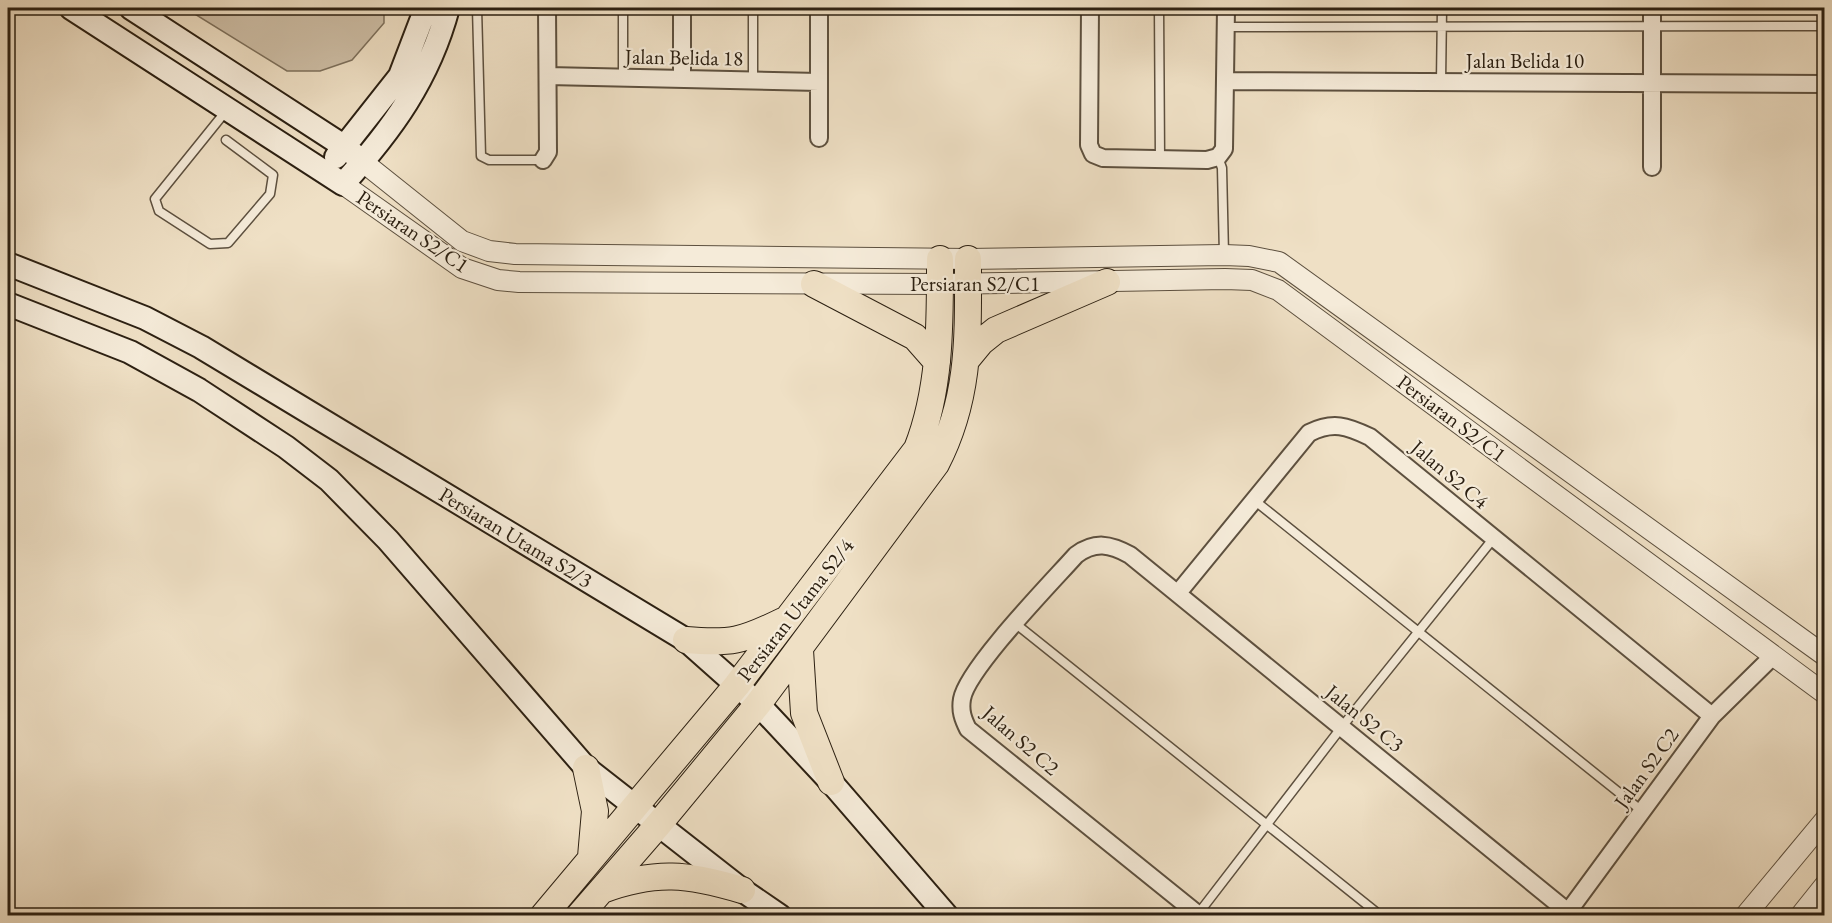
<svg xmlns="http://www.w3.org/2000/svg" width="1832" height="923" font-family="'EB Garamond',serif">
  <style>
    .green { fill: #cebfa7; stroke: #7d705c; stroke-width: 1.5 }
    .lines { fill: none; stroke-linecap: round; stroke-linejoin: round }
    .service-casing { stroke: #5d503f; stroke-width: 11 }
    .minor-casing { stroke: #5d503f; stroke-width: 20 }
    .tertiary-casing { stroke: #5d503f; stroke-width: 22 }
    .secondary-casing { stroke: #2c2012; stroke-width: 26 }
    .primary-casing { stroke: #2c2012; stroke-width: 28 }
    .service { stroke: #f5ebd9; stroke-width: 8 }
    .minor { stroke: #f5ebd9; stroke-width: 16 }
    .tertiary { stroke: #f5ebd9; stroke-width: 20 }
    .secondary { stroke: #f5ebd9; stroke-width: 22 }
    .primary { stroke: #efe0c5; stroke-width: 26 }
    .labels { text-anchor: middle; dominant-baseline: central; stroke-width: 4.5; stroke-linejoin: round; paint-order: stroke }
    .street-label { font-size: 21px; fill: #2c2012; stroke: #f5ebd9 }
  </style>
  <rect width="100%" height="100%" fill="#efe0c5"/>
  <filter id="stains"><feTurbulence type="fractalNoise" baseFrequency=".00333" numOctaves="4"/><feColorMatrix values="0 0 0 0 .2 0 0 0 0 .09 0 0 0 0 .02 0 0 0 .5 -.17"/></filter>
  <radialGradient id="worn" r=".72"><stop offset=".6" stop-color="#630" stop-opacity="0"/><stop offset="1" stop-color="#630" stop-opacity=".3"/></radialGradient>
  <path class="green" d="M185,8H384V23L352,60L320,71H287Z"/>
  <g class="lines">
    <g class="service-casing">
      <path id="service" d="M477,8L481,156L489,160H543
        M623,8V78
        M1159,8L1160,159
        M1226,27L1824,26
        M753,81V8
        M1441,82L1442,8
        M226,111L155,199L159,211L210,244L228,243L270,194L273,175L226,140
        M1218,157L1222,168L1224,255
        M1254,500L1642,811
        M1016,624L1381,916
        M1198,914L1341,728L1493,539"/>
    </g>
    <g class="minor-casing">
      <path id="minor" d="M1090,8L1089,145L1093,154L1103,158L1207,160L1218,157L1224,149L1226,8
        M1652,8V167
        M548,76L819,82
        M682,79V8
        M1225,81L1824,84
        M819,138V8
        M543,160L548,152L547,8
        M1178,593L1309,433C1333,421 1347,426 1370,437L1712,716
        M1200,916L968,729C963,719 960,711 962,699C967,669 1052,582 1076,555C1095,541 1110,544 1130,555L1573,916
        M1565,916L1712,716L1773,656"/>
    </g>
    <g class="tertiary-casing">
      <path id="tertiary" d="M363,162L462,241L489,251L515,254L968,259L1224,255L1249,256L1279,262L1824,655
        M343,184L462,268L498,280L519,282L940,284L1225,279L1252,280L1278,290L1824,693
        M1745,916L1824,821
        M1800,916L1824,886"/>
    </g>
    <g class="secondary-casing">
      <path id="secondary" d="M71,8L343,184C392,130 429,79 448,8
        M131,8L345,147L363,162
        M336,157L400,76L426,8
        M8,264L145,318L201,347L686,640L758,704L831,782L947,916
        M8,304L130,352L199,390L286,447L329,480L388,540L586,768L742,890L780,916"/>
    </g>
    <g class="primary-casing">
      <path id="primary" d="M814,284L915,337L937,362
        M967,359L981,342L996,330L1107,282
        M686,640C731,644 742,641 783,621
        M800,650L804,713L831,782
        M586,768L595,811L591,857
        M602,890C656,870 688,874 742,890
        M543,916L737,685L917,449C941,388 940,323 940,259
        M579,916L658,825L758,704L936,464C971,397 968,333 968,259"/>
    </g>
    <use href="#service" class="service"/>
    <use href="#minor" class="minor"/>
    <use href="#tertiary" class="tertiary"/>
    <use href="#secondary" class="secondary"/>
    <use href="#primary" class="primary"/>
  </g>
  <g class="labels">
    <g class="street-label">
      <text transform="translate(684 57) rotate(1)">Jalan Belida 18</text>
      <text x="1525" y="60">Jalan Belida 10</text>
      <text transform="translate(413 231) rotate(34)">Persiaran S2/C1</text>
      <text x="975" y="283">Persiaran S2/C1</text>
      <text transform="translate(1452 418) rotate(37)">Persiaran S2/C1</text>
      <text transform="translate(1450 474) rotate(40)">Jalan S2 C4</text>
      <text transform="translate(516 537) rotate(31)">Persiaran Utama S2/3</text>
      <text transform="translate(795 610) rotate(-52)">Persiaran Utama S2/4</text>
      <text transform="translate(1365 718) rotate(39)">Jalan S2 C3</text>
      <text transform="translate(1021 740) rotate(41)">Jalan S2 C2</text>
      <text transform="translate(1646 768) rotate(-54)">Jalan S2 C2</text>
    </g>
  </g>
  <rect width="1832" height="923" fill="none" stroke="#efe0c5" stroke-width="30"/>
  <rect x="9" y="9" width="1814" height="905" fill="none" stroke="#2c2012" stroke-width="3"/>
  <rect x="15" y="15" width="1802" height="893" fill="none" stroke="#2c2012" stroke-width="1.5"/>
  <rect width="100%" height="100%" filter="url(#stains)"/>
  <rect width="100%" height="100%" fill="url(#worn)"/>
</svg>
